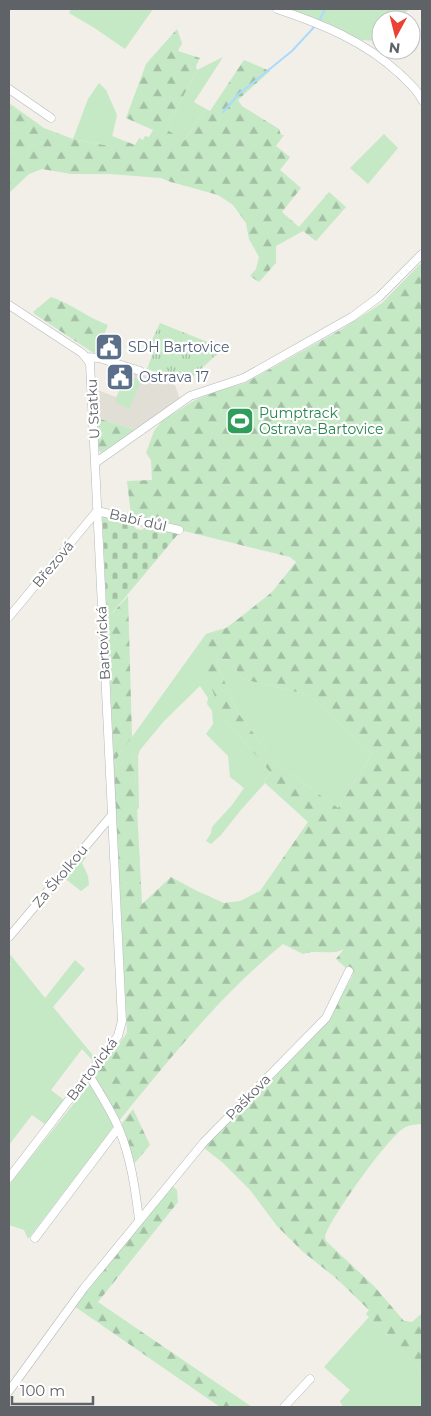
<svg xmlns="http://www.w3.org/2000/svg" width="431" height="1416" font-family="Montserrat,sans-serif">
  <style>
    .education { fill: #e1ded6 }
    .grass { fill: #c5e8c5 }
    .forest { fill: url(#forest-firs); fill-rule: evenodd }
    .cemetery { fill: url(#cemetery-stones) }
    .park { fill: url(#park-tufts) }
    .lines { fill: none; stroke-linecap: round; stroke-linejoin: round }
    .stream { stroke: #aadaff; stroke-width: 2 }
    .minor-casing { stroke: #b5b8bc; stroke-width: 9 }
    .minor { stroke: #fff; stroke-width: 8 }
    .labels { text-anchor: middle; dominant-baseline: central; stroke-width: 4.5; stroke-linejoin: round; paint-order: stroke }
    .service-label { font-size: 14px; fill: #4e5e75; stroke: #fff; text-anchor: start }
    .street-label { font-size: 14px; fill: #5f6368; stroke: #fff }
    .leisure-label { font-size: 14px; fill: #27864d; stroke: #fff; text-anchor: start }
  </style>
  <defs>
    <pattern id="forest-firs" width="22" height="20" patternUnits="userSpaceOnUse" patternTransform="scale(1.25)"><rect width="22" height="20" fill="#c5e8c5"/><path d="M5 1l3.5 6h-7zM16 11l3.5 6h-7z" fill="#a3c0a4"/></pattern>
    <pattern id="cemetery-stones" width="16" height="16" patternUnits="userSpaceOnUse" patternTransform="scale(1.25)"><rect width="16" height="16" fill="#c5e8c5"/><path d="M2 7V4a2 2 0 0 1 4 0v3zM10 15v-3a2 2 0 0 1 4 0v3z" fill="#a3c0a4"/></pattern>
    <pattern id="park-tufts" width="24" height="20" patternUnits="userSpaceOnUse" patternTransform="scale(1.25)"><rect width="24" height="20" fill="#c5e8c5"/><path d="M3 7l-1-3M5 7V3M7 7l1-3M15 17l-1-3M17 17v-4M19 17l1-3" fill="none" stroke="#a3c0a4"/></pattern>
  </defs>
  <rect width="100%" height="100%" fill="#f1efe8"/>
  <path class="education" d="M129,370L175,385L180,399L135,430L97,418L95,389L116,397Z"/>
  <path class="grass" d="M71,9H153L125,49L93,27L69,13Z
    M286,9H409L400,20H381V38L377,41L361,40L313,18Z
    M223,57L194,102L206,109L183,142L166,129L197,70Z
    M99,83L106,90L117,115L110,146L73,139L88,99Z
    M384,134L398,148L368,184L350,168Z
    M127,375L141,381L129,409L115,402Z
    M215,631L210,640L222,716L271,773L264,780L265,783L240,811L221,835L211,844L206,841L211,833L212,827L232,805L244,788L230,777L228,756L206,734L213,724L212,711L207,704L208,698L200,686L164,721L140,750L138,756L139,808L137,810L134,750L114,772V762L206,634Z
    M215,659L231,660L242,679L309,695L372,754L338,808L276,763L238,713Z
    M83,852L86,857L82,863L88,876L89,885L81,891L63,877Z
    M9,953L45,998L75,960L85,969L53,1007L96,1059L93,1061L82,1049L51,1090L64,1100L46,1125L32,1115L9,1145V968L11,964L9,961Z
    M90,1083L114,1126L28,1239L24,1230L9,1225V1185Z
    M369,1317L422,1371V1407H343L340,1401L350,1390L324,1367Z"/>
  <path class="forest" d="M177,29L182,43L178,51L200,58L196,66L197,70L166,129L184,141L206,109L210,111L244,60L270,71L238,100L242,106L279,129L281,135H284L276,146L290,157L280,170L301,188L282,212L299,227L329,192L346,207L316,241L303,231L276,246V263L259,282L250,276L256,269L259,257L249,239L246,223L233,205L218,195L171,182L161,178L110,174H71L42,169L29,174L9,193V103L44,128L73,139L109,146L112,136L135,145L139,138L143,140L145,136L149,137L153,130L126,118L146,64Z
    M422,262V1124C416,1124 409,1125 404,1128C389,1136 328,1221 325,1237L326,1241L374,1286L404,1321L412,1322L422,1313V1371L366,1314L369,1310L337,1279L302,1251L277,1226L250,1190L222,1162L204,1148L327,1020L352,977L353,972L346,968L336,959L344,949C331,956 316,949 303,954L283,944C220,995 169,1060 118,1122L93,1078L127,1033L114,772L134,749L142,904L171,877L197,891L224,903L240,901L260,891L308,822L265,783L264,780L271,773L222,716L204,667L210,639L215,631L226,628L242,616L272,592L296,562L290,557L180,530V526L131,515L127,481L152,480L151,460L146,453L154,431L162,421L195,400L215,392L245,383L342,329L382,303ZM215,659L231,660L242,679L309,695L372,754L338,808L276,763L238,713Z
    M51,297C72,304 88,318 108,325L96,354L92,352L36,315L33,312Z
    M97,418L135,430L101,453L98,449Z
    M128,596L132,737L114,762L107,619Z
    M133,1109L150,1145L133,1165L121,1129L122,1123Z
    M171,1185L177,1190L178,1202L98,1302L252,1407H220L74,1306Z"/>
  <path class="cemetery" d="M102,514L131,521L136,529L142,530L148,525L179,533L107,619Z"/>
  <path class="park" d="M160,323L225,349L215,356L187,382L147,369L156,345L151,342Z"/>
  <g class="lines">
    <path class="stream" d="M319,21L325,9
      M223,112L239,94L292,51L316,25"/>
    <g class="minor-casing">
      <path id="minor" d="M277,9C322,24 364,41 400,74C408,82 418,90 422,100
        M9,89L51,118
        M9,305L82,353L90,363L95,463
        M86,357L99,358L140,371
        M9,617L97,511L179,530
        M9,937L112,815
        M89,1075C99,1092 111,1110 119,1129C131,1158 135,1188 139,1219
        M9,1178L118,1036L122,1021L95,463L190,396L244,378L352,317L379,297L422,254
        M35,1238L118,1128
        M9,1391L84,1288L204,1142L326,1018L349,971
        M284,1407L310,1379"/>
    </g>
    <use href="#minor" class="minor"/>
  </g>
  <defs>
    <g id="civic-square" transform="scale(1.4375)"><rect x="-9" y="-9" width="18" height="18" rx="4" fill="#5c6f8a" stroke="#fff"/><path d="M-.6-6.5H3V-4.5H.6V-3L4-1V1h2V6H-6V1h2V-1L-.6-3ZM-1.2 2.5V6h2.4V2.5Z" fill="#fff"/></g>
    <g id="stadium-square" transform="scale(1.4375)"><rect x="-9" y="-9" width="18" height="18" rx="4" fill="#2e9e5b" stroke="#fff"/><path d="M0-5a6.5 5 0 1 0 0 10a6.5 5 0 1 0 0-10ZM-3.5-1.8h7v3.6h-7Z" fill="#fff"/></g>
  </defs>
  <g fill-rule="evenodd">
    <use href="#civic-square" x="109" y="347"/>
    <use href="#civic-square" x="120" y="377"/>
    <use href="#stadium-square" x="240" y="421"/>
  </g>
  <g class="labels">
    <g class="service-label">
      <text x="128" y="347">SDH Bartovice</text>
      <text x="139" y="377">Ostrava 17</text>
    </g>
    <g class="street-label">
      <text transform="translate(93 409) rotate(-93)">U Statku</text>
      <text transform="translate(138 520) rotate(13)">Babí důl</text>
      <text transform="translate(53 564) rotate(-50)">Březová</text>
      <text transform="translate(103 643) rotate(-93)">Bartovická</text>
      <text transform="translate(60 876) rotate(-50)">Za Školkou</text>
      <text transform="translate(92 1069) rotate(-53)">Bartovická</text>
      <text transform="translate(248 1097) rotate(-46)">Paškova</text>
    </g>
    <g class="leisure-label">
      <text x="259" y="413">Pumptrack<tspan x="259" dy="16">Ostrava-Bartovice</tspan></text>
    </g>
  </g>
  <rect width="431" height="1416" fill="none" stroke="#5f6368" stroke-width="20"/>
  <g transform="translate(396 35) rotate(187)"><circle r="24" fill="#ffffff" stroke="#bfc1c3"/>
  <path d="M0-4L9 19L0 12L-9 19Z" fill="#ea4335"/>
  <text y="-8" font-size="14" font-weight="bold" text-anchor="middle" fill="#5f6368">N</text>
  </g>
  <path d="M12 1396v8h81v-8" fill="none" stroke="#5f6368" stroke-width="2.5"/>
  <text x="20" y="1396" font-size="15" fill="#5f6368" stroke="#ffffff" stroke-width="4" paint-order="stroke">100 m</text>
</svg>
